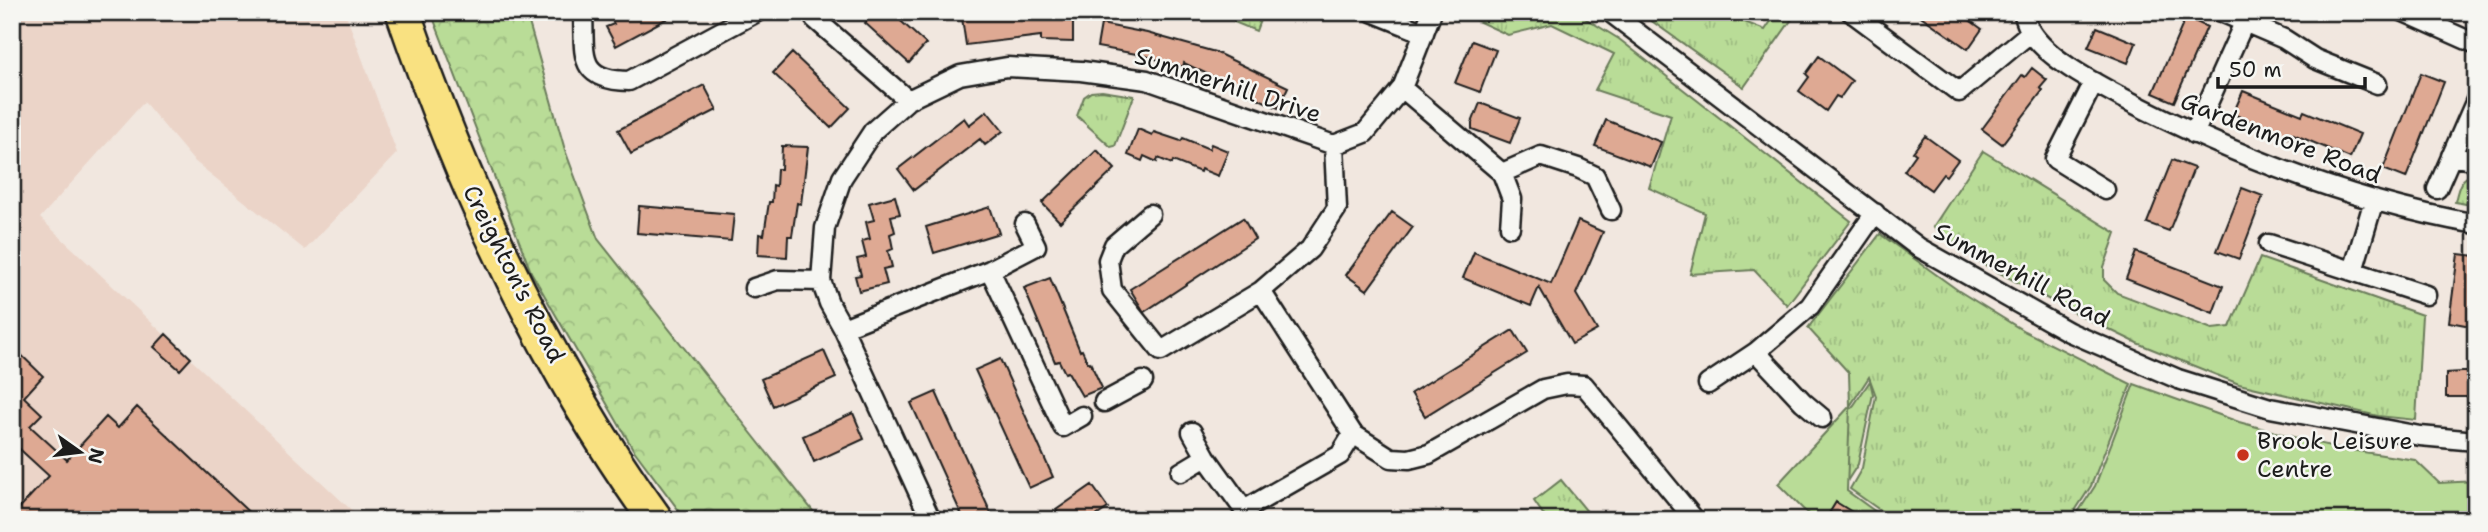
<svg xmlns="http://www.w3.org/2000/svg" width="2488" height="532" font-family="'Shantell Sans',sans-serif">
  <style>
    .built { fill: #ebd4c8 }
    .grass { fill: url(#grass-tufts); stroke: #6a7c5a; stroke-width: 2 }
    .forest { fill: url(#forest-crowns); stroke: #6a7c5a; stroke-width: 2 }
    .pitch { fill: #b9dc97; stroke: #6a7c5a; stroke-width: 2 }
    .building { fill: #dea993; stroke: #1c1c1c; stroke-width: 2 }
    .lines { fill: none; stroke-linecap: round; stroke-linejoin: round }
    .street-casing { stroke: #1c1c1c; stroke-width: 23 }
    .highway-casing { stroke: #1c1c1c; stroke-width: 38 }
    .street { stroke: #f6f6f2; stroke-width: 18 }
    .highway { stroke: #f9e181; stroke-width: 33 }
    .poi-dot { fill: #c8321e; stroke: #f6f6f2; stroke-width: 2.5 }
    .labels { text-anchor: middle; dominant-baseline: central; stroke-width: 5; stroke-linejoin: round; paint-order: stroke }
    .street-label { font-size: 24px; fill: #1c1c1c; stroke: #f6f6f2 }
    .poi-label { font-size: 24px; fill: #1c1c1c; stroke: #f6f6f2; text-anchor: start }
  </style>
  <defs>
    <pattern id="grass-tufts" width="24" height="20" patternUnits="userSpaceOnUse" patternTransform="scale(1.75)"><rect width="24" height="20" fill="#b9dc97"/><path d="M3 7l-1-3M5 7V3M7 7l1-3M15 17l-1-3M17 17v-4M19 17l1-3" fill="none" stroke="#9ebc82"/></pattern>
    <pattern id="forest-crowns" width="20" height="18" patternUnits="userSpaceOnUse" patternTransform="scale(1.75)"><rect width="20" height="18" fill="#b9dc97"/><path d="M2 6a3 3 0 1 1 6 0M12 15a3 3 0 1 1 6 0" fill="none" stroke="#9ebc82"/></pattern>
  </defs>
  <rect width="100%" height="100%" fill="#f1e7df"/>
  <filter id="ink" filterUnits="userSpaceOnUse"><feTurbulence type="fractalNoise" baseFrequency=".0143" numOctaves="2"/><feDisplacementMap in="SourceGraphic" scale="14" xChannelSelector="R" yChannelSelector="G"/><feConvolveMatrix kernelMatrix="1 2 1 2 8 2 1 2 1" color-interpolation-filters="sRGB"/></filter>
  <g filter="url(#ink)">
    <path class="built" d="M12,12H345L397,153L305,250L193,160L144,102L40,218L362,520H12Z"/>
    <path class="grass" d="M1238,12H1263L1256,31L1234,22Z
      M1458,12H1575L1619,39L1851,221L1787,305L1754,270L1690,274L1705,213L1649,188L1671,115L1595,90L1614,54L1552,24L1508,35Z
      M1639,12H1719L1765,30L1777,12H1797L1744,87Z
      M1102,91L1134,96L1115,146L1111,147L1077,116L1084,97L1091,92Z
      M1983,151L2116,233L2104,267V280L2117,293L2212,329L2230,327L2260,258L2422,315L2416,420L2378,416L2239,384L2137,343L2063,307L1983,264L1933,227Z
      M2476,174V206L2455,202C2458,188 2460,176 2476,174Z
      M1880,234L1959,291L2024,331L2131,384L2091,486L2069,520H1894L1850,489L1862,468L1876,396L1869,377L1850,406L1849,373L1808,328Z
      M1561,480L1594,520H1547L1534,501Z"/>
    <path class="forest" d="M431,12H526L565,150L598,239L820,520H686L633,449L531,272Z
      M1870,381L1873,394L1858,464L1842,489L1786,485L1854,405Z"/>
    <path class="pitch" d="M2134,384L2239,422L2304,440L2344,449L2415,460L2439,483L2476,481V520H2073L2095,486Z
      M1850,406L1847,491L1887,520H1810L1811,517L1778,484Z"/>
    <path class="building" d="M608,12H679L616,46L606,27L614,24Z
      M874,12H891L926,44L909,63L865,23Z
      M1018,12V17L1073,18V42L1041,41V36L966,45L962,18Z
      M1915,12H1958L1982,29L1968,49Z
      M2186,17L2207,27L2174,102L2153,93Z
      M1101,24L1147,33L1215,52L1288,87L1278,108L1184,63L1183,67L1142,55L1097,47Z
      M2097,27L2136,43L2128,63L2088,47Z
      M1472,41L1496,50L1480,92L1455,83Z
      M792,53L850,108L831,128L773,73Z
      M1819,56L1852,81L1840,98L1836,96L1826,111L1799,91L1809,77L1806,74Z
      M2032,68L2047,80L2040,88L2043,90L2002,144L1982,129L2022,75L2025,77Z
      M2421,73L2444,82L2406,178L2383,169Z
      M704,85L717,110L631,154L618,130Z
      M2243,91L2302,115L2304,111L2360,134L2350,158L2291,133L2289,138L2233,114Z
      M1480,103L1520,118L1510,143L1472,129V123Z
      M987,111L1003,131L985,145L980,139L914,190L898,169L964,118L969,125Z
      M1606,120L1661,142L1651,167L1595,146Z
      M1138,129L1152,135L1154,132L1181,141L1183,138L1209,149L1211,144L1228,151L1218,176L1201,169L1200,172L1173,161L1172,164L1158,158L1157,162L1144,156L1142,161L1128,155Z
      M1925,136L1958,160L1946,176L1943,174L1931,190L1904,171L1916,154L1913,152Z
      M782,146L808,147L801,204L797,203L792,236H788L787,257L758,255L759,234L764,235L769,202H772L773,185L776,186L777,169H781Z
      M1097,150L1115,169L1060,222L1042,203Z
      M2172,160L2194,168L2169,231L2147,223Z
      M2242,188L2263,196L2239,259L2217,251Z
      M895,196L900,214L891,216L895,232L890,234L893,249L888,251L892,267L883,269L887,284L859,291L855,276L861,275L857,259L866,257L862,241L870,239L866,222L874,220L869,203Z
      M639,206L734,214L731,241L637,233Z
      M990,207L999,233L934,253L926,227Z
      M1392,212L1413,227L1367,290L1346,275Z
      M1243,218L1255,239L1144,312L1130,289Z
      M1578,221L1603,232L1576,294L1597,330L1572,344L1539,287L1531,306L1463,278L1474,252L1551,284Z
      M2136,252L2223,286L2213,313L2126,279Z
      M2458,254L2476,256V293L2471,326L2449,322Z
      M1050,278L1080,351L1082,350L1088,363L1090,362L1102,388L1082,396L1068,372L1065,373L1059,361L1055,362L1024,288Z
      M1513,330L1527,353L1425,416L1411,393Z
      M166,334L191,358L180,370L154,347Z
      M12,346L43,376L24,397L42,414L30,426L67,460L106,417L118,428L137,407L257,520H12V516L49,476L12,442Z
      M824,351L836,378L773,406L761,379Z
      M1000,359L1053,477L1029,488L975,370Z
      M2462,372H2476V397H2446V373Z
      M936,392L947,417L994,520H964L911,403Z
      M853,413L864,439L814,462L803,436Z
      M1092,485L1108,508L1090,520H1062L1056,510Z
      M1836,502L1865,520H1825Z"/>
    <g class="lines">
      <g class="street-casing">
        <path id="street" d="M583,12C585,54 576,80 629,81L757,12
          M811,12L815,19L908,100
          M1372,12L1424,33
          M1610,12L1918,247L2069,332L2178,379L2270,408L2420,436L2476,441
          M1851,12L1959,92L2031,32
          M2023,12C2025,19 2027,26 2031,32C2048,59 2093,82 2121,97C2232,155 2352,202 2476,224
          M2221,12L2284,39L2315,59L2377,84
          M2404,12L2476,44
          M2094,82L2055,159L2105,190
          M1402,88L1502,173L1541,156L1578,168L1595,176L1611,210
          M2194,134L2244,23
          M1334,145L1337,208L1310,249L1261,291L1353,434L1391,458L1409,459L1429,454L1543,389L1567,384L1584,385L1695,520
          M2451,156L2476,161
          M1502,173L1512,199L1510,227
          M2437,189L2476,100
          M1150,214L1114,245L1108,260L1112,290L1161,351L1261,291
          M2269,244L2426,295
          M990,270L1063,427L1082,416
          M2353,271L2374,200
          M754,288L778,280L821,281
          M843,328L990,270L1036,246L1025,224
          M1756,352L1803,402L1822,418
          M1708,384L1756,352L1810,306L1875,213
          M1104,402L1143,381
          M1192,432L1206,457L1244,510L1340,455L1353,434
          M1181,472L1206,457
          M931,520L843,328L829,303L821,281L825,228L842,178L873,131L908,100L960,75L1007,67L1081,71L1147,80L1334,145L1365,133L1402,88L1432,12"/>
      </g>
      <g class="highway-casing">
        <path id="highway" d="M403,12C464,189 546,368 656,520"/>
      </g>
      <use href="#street" class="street"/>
      <use href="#highway" class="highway"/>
    </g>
  </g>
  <circle class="poi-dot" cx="2243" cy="455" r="7"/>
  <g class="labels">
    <g class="street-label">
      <text transform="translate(1228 85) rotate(18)">Summerhill Drive</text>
      <text transform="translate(2281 138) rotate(21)">Gardenmore Road</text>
      <text transform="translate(514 274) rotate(63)">Creighton's Road</text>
      <text transform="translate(2022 275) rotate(28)">Summerhill Road</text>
    </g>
    <g class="poi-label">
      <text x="2257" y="441">Brook Leisure<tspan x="2257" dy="28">Centre</tspan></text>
    </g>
  </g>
  <rect width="2488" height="532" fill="none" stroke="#f6f6f2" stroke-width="42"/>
  <rect x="21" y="21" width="2446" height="490" fill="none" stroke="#1c1c1c" stroke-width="2.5" filter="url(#ink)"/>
  <g transform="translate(80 452) rotate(104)" stroke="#f6f6f2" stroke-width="5" paint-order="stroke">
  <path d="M0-5L12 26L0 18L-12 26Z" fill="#1c1c1c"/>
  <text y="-10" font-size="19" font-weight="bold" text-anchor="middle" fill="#1c1c1c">N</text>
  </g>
  <path d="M2218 77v10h147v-10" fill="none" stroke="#1c1c1c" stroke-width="3.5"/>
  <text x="2229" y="77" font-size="21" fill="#1c1c1c" stroke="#f6f6f2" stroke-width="5" paint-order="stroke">50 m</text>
</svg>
